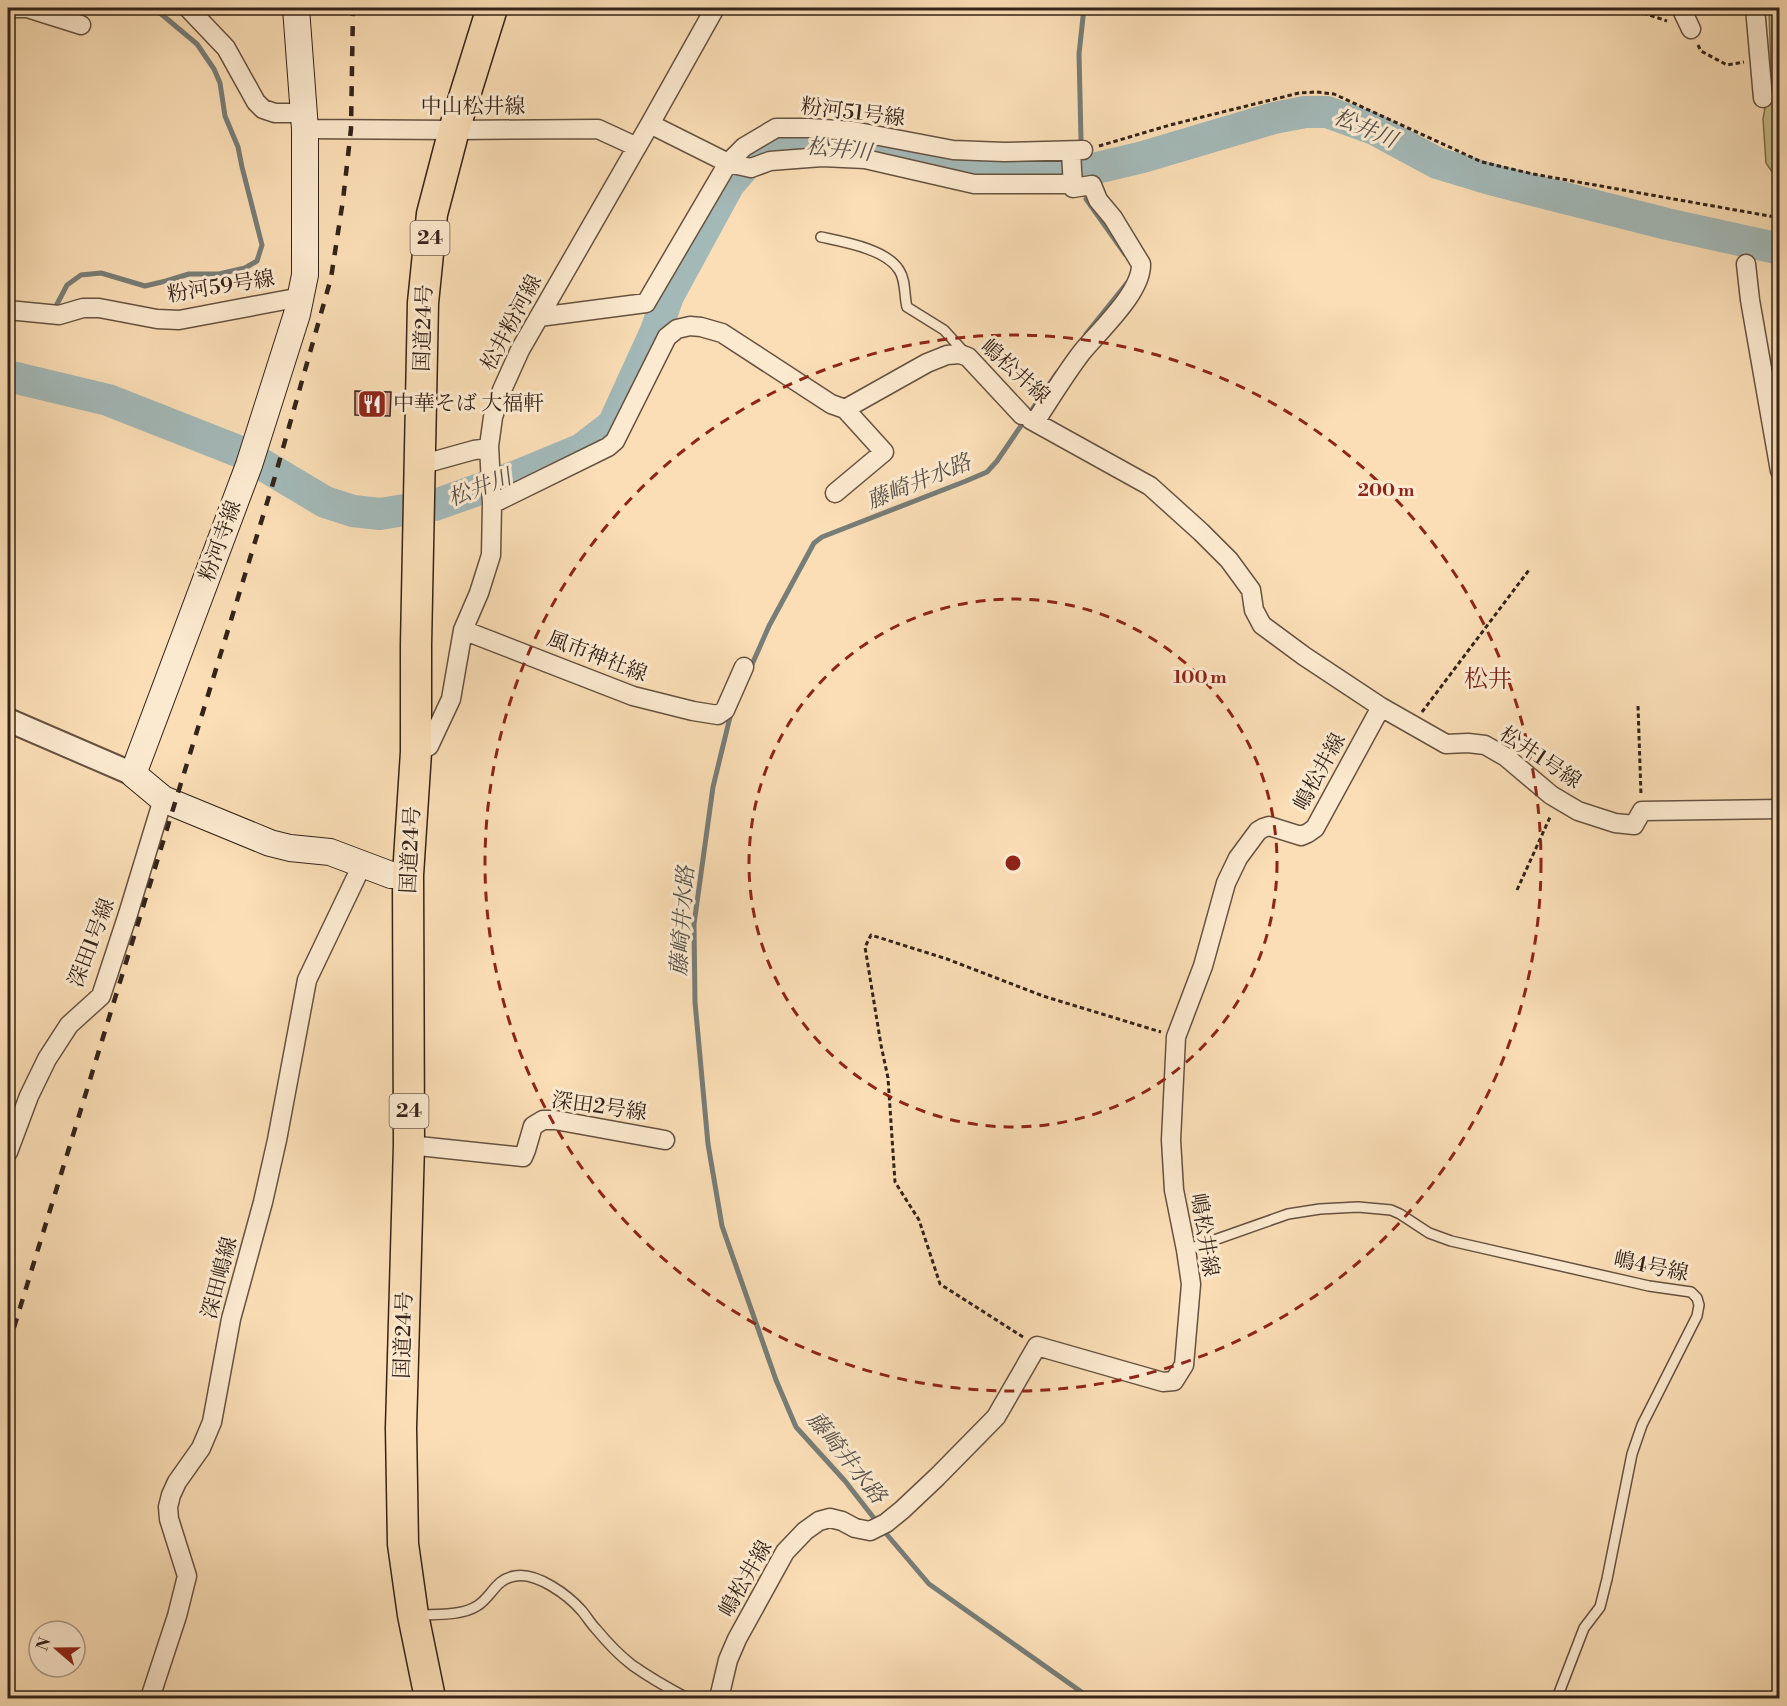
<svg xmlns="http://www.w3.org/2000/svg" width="1787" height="1706" font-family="'Libre Bodoni','Noto Serif JP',serif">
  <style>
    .green { fill: #c7bf88; stroke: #7e7150; stroke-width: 1.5 }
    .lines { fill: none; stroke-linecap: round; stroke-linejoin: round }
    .stream { stroke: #777d78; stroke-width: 5 }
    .river { stroke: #a3b9b8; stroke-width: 32 }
    .building { fill: #dd9c8a; stroke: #342319; stroke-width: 1.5 }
    .service-casing { stroke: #665240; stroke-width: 12 }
    .minor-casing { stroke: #665240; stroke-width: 21 }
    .tertiary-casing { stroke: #665240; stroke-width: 26 }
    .secondary-casing { stroke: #342319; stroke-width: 28 }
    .trunk-casing { stroke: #342319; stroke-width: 33 }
    .path { stroke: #342319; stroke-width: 3; stroke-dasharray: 4.5 3; stroke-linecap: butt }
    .service { stroke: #fcead0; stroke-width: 9 }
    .minor { stroke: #fcead0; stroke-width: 18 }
    .tertiary { stroke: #fcead0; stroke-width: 22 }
    .secondary { stroke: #fcead0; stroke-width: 26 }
    .trunk { stroke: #fbdeb6; stroke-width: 30 }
    .rail { stroke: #342319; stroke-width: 4.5; stroke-dasharray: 10 10; stroke-linecap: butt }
    .ring { fill: none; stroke: #8f2418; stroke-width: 3; stroke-dasharray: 10 8 }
    .labels { text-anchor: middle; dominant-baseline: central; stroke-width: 6; stroke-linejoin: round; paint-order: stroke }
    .shield { fill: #fcead0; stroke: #705f50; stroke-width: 1.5 }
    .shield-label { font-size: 20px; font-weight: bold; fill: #342319 }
    .street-label { font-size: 21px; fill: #342319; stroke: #fcead0 }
    .poi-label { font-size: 21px; fill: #342319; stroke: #fcead0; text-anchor: start }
    .water-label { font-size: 22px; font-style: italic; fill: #555049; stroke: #fcead0 }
    .quarter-label { font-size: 24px; fill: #7a1f14; stroke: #fcead0 }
    .centre { fill: #8f2418; stroke: #fcead0; stroke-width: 3 }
    .ring-label { font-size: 18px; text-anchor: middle; font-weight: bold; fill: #8f2418; stroke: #fcead0; stroke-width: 6; stroke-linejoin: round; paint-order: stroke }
  </style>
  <rect width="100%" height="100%" fill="#fbdeb6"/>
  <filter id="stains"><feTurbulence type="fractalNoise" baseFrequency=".00333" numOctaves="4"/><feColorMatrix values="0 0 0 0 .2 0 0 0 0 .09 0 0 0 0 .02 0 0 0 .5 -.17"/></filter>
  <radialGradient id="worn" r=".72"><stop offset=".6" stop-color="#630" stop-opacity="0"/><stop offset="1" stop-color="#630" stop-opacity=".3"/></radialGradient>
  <path class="green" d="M1769,8H1779V182L1766,163L1763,119L1771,74Z"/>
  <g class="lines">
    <path class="stream" d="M1081,139L1079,54L1084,8
      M1086,199L1125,254
      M55,308L67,285L81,275L101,273L145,286L166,281L189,274H219L245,268L257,261L262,245L242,167L238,147L225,116L220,83L214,69L197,44L154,8
      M1086,334L1127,283
      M750,669L769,626L814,543L822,537L966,481L987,472L997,461L1057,373
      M731,713L713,787L694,924L695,1002L708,1144L722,1226L776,1380L796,1427L845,1481L877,1522
      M883,1530L929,1584L1090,1698"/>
    <path class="river" d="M8,376L108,400L243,453L325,502L353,511L380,514L435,505L519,475L582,449L613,425L656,331L668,296L729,184L747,163L762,152L799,145L826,146L905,160L982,171L1067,175L1143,157L1274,118L1305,112H1327L1374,129L1437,163L1490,179L1667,224L1780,249"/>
  </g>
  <path class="building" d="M355,391L391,392L390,416L355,415Z"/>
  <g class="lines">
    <g class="service-casing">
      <path id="service" d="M821,237C844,242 886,249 899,270C906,280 904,296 907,307L944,330L965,353
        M1186,1250L1288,1214L1320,1209L1358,1207L1391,1210L1400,1214L1429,1233L1451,1241L1649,1286L1691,1292L1697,1298L1699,1305L1697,1316L1642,1425L1632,1454L1607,1579L1600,1607L1584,1628L1557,1698
        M418,1615C436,1614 461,1616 477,1606C492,1597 495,1579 515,1576C537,1572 568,1595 582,1611C587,1617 591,1624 596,1629C606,1641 619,1655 632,1665C649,1677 668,1688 687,1698"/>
    </g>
    <g class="minor-casing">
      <path id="minor" d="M13,8H27L81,25
        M188,8L226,48L256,102L263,109L275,113H303
        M1681,8L1691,29
        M1755,8L1763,98
        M650,124L728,163L744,147L776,128H809L853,131L953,150L1004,152L1083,150
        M305,129L454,130L598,129L637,147
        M1746,264L1750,300L1780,471
        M8,310L59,315L83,308H99L157,319L179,320L301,297
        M539,317L646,303L728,163L751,168L770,161L822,157L865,159L974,184H1073
        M1035,422C1050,399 1065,374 1082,352C1100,330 1142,292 1141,264L1113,218L1098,200L1092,185L1073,188L1071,151
        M420,465L474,450L489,448
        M835,493L884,452L845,409
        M492,504L608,447L615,441L667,337L677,329L690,326L701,327L722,333L831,404L845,409L927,363L947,355L960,354L968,357L1022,415
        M463,630L633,696L693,711L718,715L725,710L744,667
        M1381,707L1446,744L1468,743L1485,745L1506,757L1551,795L1578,811L1615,823L1634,825L1642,811L1780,809
        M416,752L429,746L451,699L463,630L479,593L491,555L492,504L489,446L493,417L502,390L520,350L650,124L715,8
        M409,1145L523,1157L526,1150L533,1126L543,1120H555L665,1140
        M8,1152L29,1096L47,1059L69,1025L101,996L128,914L163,799
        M150,1698L177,1616L187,1576L169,1519L168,1507L171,1495L177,1482L201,1448L212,1422L231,1319L263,1202L277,1140L307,980L362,865
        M719,1698L728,1660L737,1639L785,1552L805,1531L819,1521L830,1518L842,1521L855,1528L870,1531L886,1523L902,1510L937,1477L996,1417L1037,1346L1163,1382L1174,1381L1184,1365L1191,1284L1186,1250L1174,1190L1171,1140L1176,1037L1203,966L1226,883L1238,858L1258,831L1263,828L1269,826L1301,836L1308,833L1315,828L1381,707L1304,656L1262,625L1254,610L1251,590L1229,560L1201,532L1150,486L1031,420"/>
    </g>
    <g class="tertiary-casing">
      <path id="tertiary" d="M8,720L133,774"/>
    </g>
    <g class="secondary-casing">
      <path id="secondary" d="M296,8L305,129V275L297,314L249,465L133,774L163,799L270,843L290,848L330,852L391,875H408"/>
    </g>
    <g class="trunk-casing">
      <path id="trunk" d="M430,1698L413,1615L403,1544L401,1428L409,1145L408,875L416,752V645L423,303L432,214L454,130L492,8"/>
    </g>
    <path class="path" d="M1629,8L1667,21
      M1698,45L1701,51L1727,65L1744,62
      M1099,146L1170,125L1299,93L1316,92L1334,94L1482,162L1533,174L1775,217
      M1638,706L1641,795
      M1422,712L1529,570
      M1517,890L1551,815
      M1023,1337L940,1284L919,1220L895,1182L888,1078L881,1045L865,947L871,935L947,959L1043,996L1161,1032"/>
    <use href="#service" class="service"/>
    <use href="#minor" class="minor"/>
    <use href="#tertiary" class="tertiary"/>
    <use href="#secondary" class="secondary"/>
    <use href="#trunk" class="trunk"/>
    <path class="rail" d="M8,1347L274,480L331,278L343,200L351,129L353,8"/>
  </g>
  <g class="ring">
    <circle cx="1013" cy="863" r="264"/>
    <circle cx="1013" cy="863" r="528"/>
  </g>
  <defs>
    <g id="restaurant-square" transform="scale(1.5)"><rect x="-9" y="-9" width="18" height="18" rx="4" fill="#8f2418" stroke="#fcead0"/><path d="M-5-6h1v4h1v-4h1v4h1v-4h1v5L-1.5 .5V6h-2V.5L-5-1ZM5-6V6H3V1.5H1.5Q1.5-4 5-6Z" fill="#fff"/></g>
  </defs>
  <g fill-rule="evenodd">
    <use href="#restaurant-square" x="372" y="404"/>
  </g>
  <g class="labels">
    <g class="shield">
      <rect x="410.5" y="221" width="39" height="34" rx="4.5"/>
      <rect x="389.5" y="1094" width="39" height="34" rx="4.5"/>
    </g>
    <g class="shield-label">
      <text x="430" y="238">24</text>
      <text x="409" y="1111">24</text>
    </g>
    <g class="street-label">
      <text x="473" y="107">中山松井線</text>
      <text transform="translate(853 113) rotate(7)">粉河51号線</text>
      <text transform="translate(221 287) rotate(-9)">粉河59号線</text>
      <text transform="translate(512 323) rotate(-62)">松井粉河線</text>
      <text transform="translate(424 328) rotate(-88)">国道24号</text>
      <text transform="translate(1015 372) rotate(42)">嶋松井線</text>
      <text transform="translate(221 541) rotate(-70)">粉河寺線</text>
      <text transform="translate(597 657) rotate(21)">風市神社線</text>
      <text transform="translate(1540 758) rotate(34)">松井1号線</text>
      <text transform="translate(1320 772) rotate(-61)">嶋松井線</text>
      <text transform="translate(411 850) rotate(-87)">国道24号</text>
      <text transform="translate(92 943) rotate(-69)">深田1号線</text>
      <text transform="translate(599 1107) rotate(8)">深田2号線</text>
      <text transform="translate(1204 1235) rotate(81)">嶋松井線</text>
      <text transform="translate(1651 1267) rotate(12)">嶋4号線</text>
      <text transform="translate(220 1278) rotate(-75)">深田嶋線</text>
      <text transform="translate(404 1335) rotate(-88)">国道24号</text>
      <text transform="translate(746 1579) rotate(-60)">嶋松井線</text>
    </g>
    <g class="poi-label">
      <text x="393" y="404">中華そば 大福軒</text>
    </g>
    <g class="water-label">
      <text transform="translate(1365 129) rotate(23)">松井川</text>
      <text transform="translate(839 150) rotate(6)">松井川</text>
      <text transform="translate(919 482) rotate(-22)">藤崎井水路</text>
      <text transform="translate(480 488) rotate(-21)">松井川</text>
      <text transform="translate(683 921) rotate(-86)">藤崎井水路</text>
      <text transform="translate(846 1458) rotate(51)">藤崎井水路</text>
    </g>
    <g class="quarter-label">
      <text x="1488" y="680">松井</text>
    </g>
  </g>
  <circle cx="1013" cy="863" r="9" class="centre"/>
  <g class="ring-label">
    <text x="1386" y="496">200 m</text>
    <text x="1200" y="683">100 m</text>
  </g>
  <rect width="1787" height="1706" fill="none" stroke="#fbdeb6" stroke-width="30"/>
  <rect x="9" y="9" width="1769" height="1688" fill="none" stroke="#342319" stroke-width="3"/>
  <rect x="15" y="15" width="1757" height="1676" fill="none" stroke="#342319" stroke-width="1.5"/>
  <g transform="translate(57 1649) rotate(290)"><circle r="28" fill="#fcead0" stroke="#ac9a87" stroke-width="1.5"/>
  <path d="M0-4.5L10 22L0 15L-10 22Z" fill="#8f2418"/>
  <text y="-9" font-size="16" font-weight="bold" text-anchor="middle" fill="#342319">N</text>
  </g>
  <rect width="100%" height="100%" filter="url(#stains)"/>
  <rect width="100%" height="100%" fill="url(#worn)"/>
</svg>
